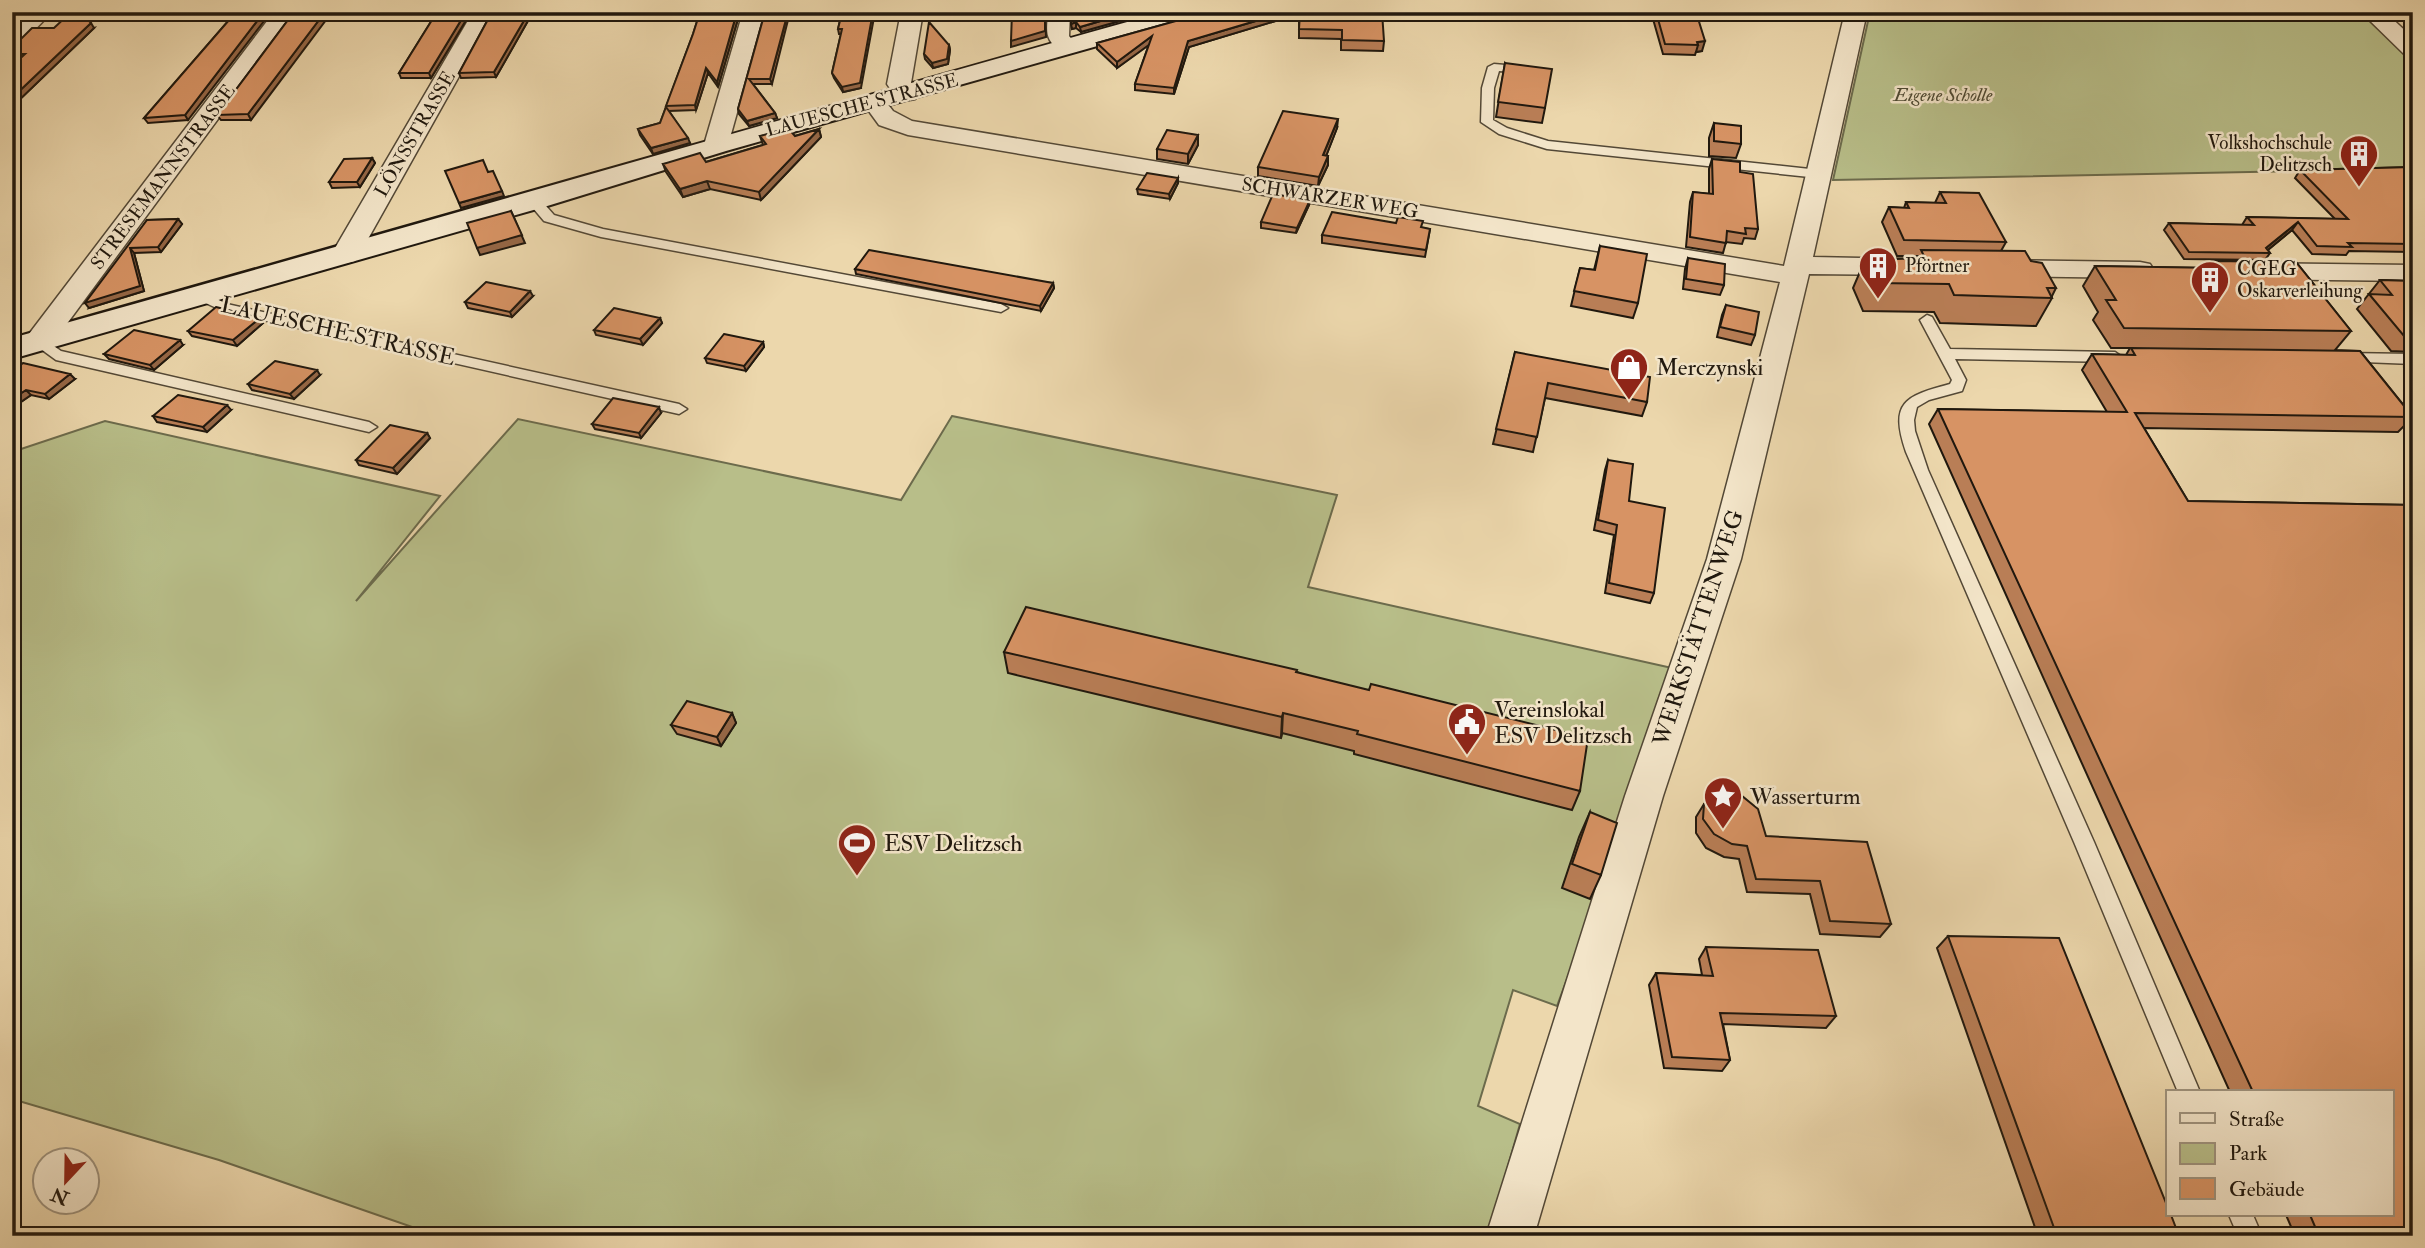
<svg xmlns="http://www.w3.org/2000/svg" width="2425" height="1248" font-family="'IM FELL Double Pica',serif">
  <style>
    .green { fill: #b8be89; stroke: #6c6b4c; stroke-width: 2 }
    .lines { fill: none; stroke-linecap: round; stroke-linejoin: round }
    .lane-casing { stroke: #534836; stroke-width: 3 }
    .street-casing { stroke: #534836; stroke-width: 3 }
    .secondary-casing { stroke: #20180e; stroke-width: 4 }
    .lane { fill: #f3e5c9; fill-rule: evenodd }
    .street { fill: #f3e5c9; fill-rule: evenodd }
    .secondary { fill: #f3e5c9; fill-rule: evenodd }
    .wall { fill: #b97e56; stroke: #20180e; stroke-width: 2 }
    .shaded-wall { fill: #966746; stroke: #20180e; stroke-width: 2 }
    .building { fill: #d79364; stroke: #20180e; stroke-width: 2 }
    .labels { text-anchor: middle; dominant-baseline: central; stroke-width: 5; stroke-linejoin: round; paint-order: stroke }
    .far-park-label { font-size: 19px; font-style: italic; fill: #4e4a33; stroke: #f3e5c9 }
    .far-street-label { font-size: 19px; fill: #20180e; stroke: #f3e5c9 }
    .far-poi-label { font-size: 19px; fill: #20180e; stroke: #f3e5c9; text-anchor: start }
    .street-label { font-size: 23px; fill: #20180e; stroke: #f3e5c9 }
    .poi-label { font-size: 23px; fill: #20180e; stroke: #f3e5c9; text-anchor: start }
  </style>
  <rect width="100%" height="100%" fill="#ecd7ac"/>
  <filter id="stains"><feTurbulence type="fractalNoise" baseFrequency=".00286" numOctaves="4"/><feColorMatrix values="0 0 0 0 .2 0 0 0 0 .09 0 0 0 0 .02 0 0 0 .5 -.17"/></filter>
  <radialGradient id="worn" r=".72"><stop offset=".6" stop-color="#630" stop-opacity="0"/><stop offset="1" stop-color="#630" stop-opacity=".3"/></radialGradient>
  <path class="green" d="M1870,12H2360L2413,62V169L1833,180Z
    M952,416L1337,495L1308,587L1672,668L1645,767L1557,1006L1513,990L1478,1106L1520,1124L1488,1236H438L219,1160L12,1099V452L105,421L440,496L356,601L518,419L901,500Z"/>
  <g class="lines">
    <g class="lane-casing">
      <path id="lane" d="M1494,64L1528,67L1534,70L1528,73L1499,71L1494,88L1493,120L1507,128L1548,141L1819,170L1825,174L1819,178L1547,149L1499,134L1481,122L1482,88L1488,67Z
        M534,197L539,198L554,215L603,229L1001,304L1008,308L1001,312L601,237L544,221L527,201Z
        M202,292L227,304L679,404L687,409L679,414L223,311L197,299V293Z
        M1927,315L1932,317L1950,349L2115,352L2122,357L2115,362L1955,359L1966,380L1962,391L1929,400L1917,407L1914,420L1915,431L1928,470L2094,842L2200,1092H2178L2074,842L1906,452C1889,402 1905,396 1950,384L1952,380L1920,320Z
        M39,336L61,351L369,422L377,427L369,432L56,360L34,344L32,341Z
        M2343,353L2413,354V364L2338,361L2336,358Z
        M2229,1215H2253L2262,1236H2238Z"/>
    </g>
    <g class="street-casing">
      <path id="street" d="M28,12H52L20,45L12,47V27Z
        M274,12H297L49,348L39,350L29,348L24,341L29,334Z
        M473,12H495L359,255L355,261L345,263L335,261L331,255Z
        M743,12H765L728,145L725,150L716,152L707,150L704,145Z
        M901,12H923L911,83L919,94L915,99C900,103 895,96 887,84Z
        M1048,12H1070L1069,36L1079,47L1076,52H1060C1044,37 1047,33 1048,12Z
        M1845,12H1867L1813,257L1909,259L1919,261L1923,267L1919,273L1909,275L1809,274L1741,559L1663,796L1534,1236H1486L1625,796L1707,559L1780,282L908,135L879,125L863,103L867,98L875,96L883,98L893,111L912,121L1784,266Z
        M2361,12H2385L2413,38V57L2405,55Z
        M1996,260L2140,262L2150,264L2154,270L2150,276L2140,278L1996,276L1986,274L1982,268L1986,262Z
        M2255,263L2413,265V281L2255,279L2245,277L2241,271L2245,265Z"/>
    </g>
    <g class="secondary-casing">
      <path id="secondary" d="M1163,12H1203L1200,17L726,151L544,207L12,359V338C396,231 779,119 1163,12Z"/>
    </g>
    <use href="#lane" class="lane"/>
    <use href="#street" class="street"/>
    <use href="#secondary" class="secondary"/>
  </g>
  <path class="wall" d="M87,12H148L144,17H90Z
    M236,12L188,120L148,123L144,118Z
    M294,12L251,120H221L217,115Z
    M437,12H471L431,78H401L399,73Z
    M492,12H533L496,77L461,78L459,73Z
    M700,12H740L718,87L708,73L696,110L669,111L690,143L653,154L640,135L638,129L660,123L693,34Z
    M765,12L772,84H753L775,113L777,118L749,126L739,114L738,109Z
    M842,12L861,88L843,92L834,78L832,73L841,34H839L838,29Z
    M885,12H900L898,16H888Z
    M1071,12H1152L1081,32L1076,28L1072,29Z
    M1201,12H1292V16L1189,47L1174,94L1135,90V84L1149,44L1117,68L1097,49V43L1201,14Z
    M1299,12L1384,41L1383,51L1341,50V39L1299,38Z
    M1651,12H1696L1702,51L1696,52L1695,55L1663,54Z
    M94,28L12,107V66L20,59H12V44Z
    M949,45L950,50L948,64L933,68L925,59L924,54Z
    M1505,63L1545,108L1542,123L1496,117Z
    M1714,123L1741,144L1736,158L1709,156V138Z
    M1337,128L1326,156H1328V165L1318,186L1258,176V167Z
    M819,129L821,137L761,200L710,189L683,197L666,172L663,164L706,162L763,145L760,136H795Z
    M1198,135V145L1188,164L1157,159V149Z
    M372,158L375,163L360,187L332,188L329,182Z
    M1712,159L1740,172L1758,229L1755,239L1744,238L1742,244L1726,242L1723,253L1686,247L1690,202L1693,192L1709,194V169Z
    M2413,167V252L2349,251L2346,255L2312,254L2292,230L2268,250L2270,253L2265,260L2184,259L2164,230L2169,223L2242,225L2247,217L2335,219L2295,178L2300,170Z
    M1178,178V183L1170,199L1138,194L1137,189Z
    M1940,192L2006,242L2001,251L2031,261L2056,288L2052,296V298L2036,326L1940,323L1934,312L1863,311L1853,288L1865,260L1917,259L1918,256H1897L1882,222L1889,207L1904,208L1906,202L1935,203Z
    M1309,205L1296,233L1261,228V222Z
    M178,219L182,224L161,252L134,253L144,291L89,308L147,220Z
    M1422,228L1430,229L1425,257L1322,243V235Z
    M1600,246L1638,303L1633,318L1571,306L1580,268L1594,270Z
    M1688,258L1724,285L1720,295L1683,289L1685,269Z
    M2212,261L2296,262L2351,331L2335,350L2360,351L2413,417L2398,432L2144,428L2188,501L2413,505V1236H2295L2286,1215H2392V1092H2230L1929,424L1938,409L2107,412L2082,370L2092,354L2126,355L2130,348H2111L2093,320L2098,312L2083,286L2095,266L2208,268Z
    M855,269L1053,283L1054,288L1041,311L856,274Z
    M2380,280L2413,281V352L2391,351L2357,309Z
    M533,296L512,317L468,308L465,302Z
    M1726,305L1755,335L1751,345L1717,337L1722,315Z
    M260,318L263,323L237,346L192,336L188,331Z
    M660,318L662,323L643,345L596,335L594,330Z
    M763,342L764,347L746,371L707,363L705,358Z
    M183,345L154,370L109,359L104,354Z
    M1515,352L1647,402L1642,416L1545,398L1533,452L1493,444Z
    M2413,356V378L2404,367Z
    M12,372L75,379L49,399L31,395L12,408Z
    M320,375L294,399L252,390L248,384Z
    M231,410L207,432L157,422L153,416Z
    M661,413L641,438L595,429L592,424Z
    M427,433L430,438L397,474L359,465L356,460Z
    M1608,460L1629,501L1654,593L1650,603L1605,593L1614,535L1594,530L1605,470Z
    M1004,652L1297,672L1580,791L1572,810L1354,754V751L1282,733L1281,738L1008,673Z
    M732,713L736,723L721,746L677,734L671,725Z
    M1704,804L1766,836L1891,924L1880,937L1820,934L1810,894L1747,892L1739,859L1724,857L1706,848L1696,833V817Z
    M1590,812L1601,875L1590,899L1562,888L1579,837Z
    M1948,936L2179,1236H2038L1937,948Z
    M1706,947L1836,1016L1826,1028L1723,1024L1730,1060L1722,1071L1664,1068L1649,985L1656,973L1702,975L1699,959Z"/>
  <path class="shaded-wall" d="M12,12H21L12,20Z
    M141,12H148L144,17Z
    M264,12H271L188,120L185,115Z
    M325,12H332L251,120L248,114Z
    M466,12H471L431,78L429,73Z
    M529,12H533L496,77L494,72Z
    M737,12H740L718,87L717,82Z
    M788,12H790L772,84L770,79Z
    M873,12H875L861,88L843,92L842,87Z
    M1045,12L1046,37L1011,47V41Z
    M1131,12H1152L1081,32L1080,27Z
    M1286,12H1292V16L1189,47L1174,94V88L1188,41Z
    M1076,22V28L1072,29L1071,24Z
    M91,23L94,28L12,107V98Z
    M1152,36L1153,42L1117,68V62Z
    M1705,41L1702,51L1696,52L1698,45L1697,42Z
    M949,45L950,50L948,64L933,68L932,63Z
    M706,68L708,73L696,110L695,105Z
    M775,113L777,118L749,126L747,121Z
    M1338,119L1337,128L1323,164V155Z
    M819,129L821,137L761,200L759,192Z
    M1198,135V145L1188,164V154Z
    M688,138L690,143L653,154L651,148Z
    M1328,156V165L1318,186L1319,177Z
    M372,158L375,163L360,187L357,182Z
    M1178,178V183L1170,199L1169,194Z
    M707,181L710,189L683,197L680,189Z
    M502,191L504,196L461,208L459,203Z
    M1310,200L1309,205L1296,233L1297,228Z
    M511,211L525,243L480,255L477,248Z
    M178,219L182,224L161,252L158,247Z
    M2298,222L2292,230L2264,253L2266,248Z
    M130,248L134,253L144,291L89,308L85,303Z
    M1053,283L1054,288L1041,311L1040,306Z
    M530,291L533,296L512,317L510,312Z
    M260,318L263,323L237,346L233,340Z
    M660,318L662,323L643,345L640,339Z
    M180,340L183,345L154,370L150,365Z
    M763,342L764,347L746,371L744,366Z
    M317,370L320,375L294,399L290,394Z
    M70,374L75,379L49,399L45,394Z
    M26,390L31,395L12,408V399Z
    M227,405L231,410L207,432L203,427Z
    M659,407L661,413L641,438L639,433Z
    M427,433L430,438L397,474L393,468Z
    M732,713L736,723L721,746L717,737Z
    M1283,713L1282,733L1281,738L1282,717Z"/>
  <path class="building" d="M71,12H81L91,23L12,98V66L25,54H12V44L18,42L32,28H54Z
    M236,12H264L185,115L144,118Z
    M294,12H325L248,114L217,115Z
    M437,12H466L429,73H399Z
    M492,12H529L494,72L459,73Z
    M700,12H737L717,82L706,68L695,105L666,106L693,34Z
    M765,12H788L770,79H749L775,113L747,121L738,109Z
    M842,12H873L860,83L842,87L832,73L842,29H838Z
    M1012,12H1045V31L1011,41Z
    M1071,12H1131L1080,27L1076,22L1071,24Z
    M1201,12H1286L1188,41L1174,88L1135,84L1152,36L1117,62L1097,43L1201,14Z
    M1300,12H1382L1384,41L1342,40V30L1299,29Z
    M1656,12H1696L1705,41L1697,42L1698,45L1665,44Z
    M929,22L949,45L947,59L932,63L924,54Z
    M1505,63L1552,69L1545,108L1498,102Z
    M666,107L688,138L651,148L638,129L660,123Z
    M1283,111L1338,119L1323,155L1328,156L1319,177L1258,167Z
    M1714,123L1741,126V144L1714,141Z
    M788,128L795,136L819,129L759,192L707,181L680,189L663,164L700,153L706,162L766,144L760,136Z
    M1167,130L1198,135L1188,154L1157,149Z
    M372,158L357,182H329L344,159Z
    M1712,159L1740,162V172L1753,174L1758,229L1745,228L1746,234L1727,231L1726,243L1690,237L1693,192L1713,194Z
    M483,160L488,172L493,171L502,191L459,203L445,171Z
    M2413,167V244L2348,243L2352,247L2317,246L2298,222L2266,248L2270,253L2189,252L2169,223L2254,225L2247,217L2348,219L2300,170Z
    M1147,173L1178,178L1169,194L1137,189Z
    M1940,192L1979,193L2006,242L1904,240L1889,207L1909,208L1906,202L1946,203Z
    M1273,194L1310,200L1297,228L1261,222Z
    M511,211L522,235L477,248L467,223Z
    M1332,212L1396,223L1398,217L1423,221L1421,227L1430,229L1426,250L1322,235Z
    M178,219L158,247L130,248L140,286L85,303L147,220Z
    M1600,246L1647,254L1638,303L1574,291L1580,268L1595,270Z
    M869,250L1053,283L1040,306L855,269Z
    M1921,250L2025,251L2031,261L2042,263L2056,288H2047L2052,298L1954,295L1949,284L1876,283L1865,260L1925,258Z
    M1688,258L1725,264L1724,285L1686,279Z
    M2212,261L2296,262L2351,331L2124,328L2106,300H2116L2095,266L2217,268Z
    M2380,280L2413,281V336H2404L2369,294L2392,295Z
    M486,282L530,291L510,312L465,302Z
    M1726,305L1759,312L1755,335L1720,327Z
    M216,307L260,318L233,340L188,331Z
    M614,308L660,318L640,339L594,330Z
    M134,330L180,340L150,365L104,354Z
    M724,334L763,342L744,366L705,358Z
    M2131,348L2360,351L2413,417L2135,413L2188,501L2413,505V1236H2319L2310,1215H2392V1092H2253L1938,409L2127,412L2092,354L2135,355Z
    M1515,352L1650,377L1647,402L1548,383L1537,437L1496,429Z
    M275,361L317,370L290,394L248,384Z
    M23,363L70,374L45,394L26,390L12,399V372Z
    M178,395L227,405L203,427L153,416Z
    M613,398L659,407L639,433L592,424Z
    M390,425L427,433L393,468L356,460Z
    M1608,460L1633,464L1629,501L1665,508L1654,593L1609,583L1617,525L1598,520Z
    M1026,607L1297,670L1296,672L1369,690L1371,684L1588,738L1580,791L1357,734L1358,731L1283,713L1282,717L1004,652Z
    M687,701L732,713L717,737L671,725Z
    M1733,793L1742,796L1758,809L1766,836L1867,842L1891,924L1830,921L1820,881L1756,879L1747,846L1732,844L1714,834L1703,819L1704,804L1715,794Z
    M1590,812L1617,823L1601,875L1572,864Z
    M1948,936L2059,938L2168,1208V1215H2171L2179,1236H2057Z
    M1706,947L1818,950L1836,1016L1720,1013L1730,1060L1672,1057L1656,973L1713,976Z"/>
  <defs>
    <g id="building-pin" transform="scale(2.0125)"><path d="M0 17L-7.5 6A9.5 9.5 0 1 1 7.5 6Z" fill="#8f2418" stroke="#f3e5c9"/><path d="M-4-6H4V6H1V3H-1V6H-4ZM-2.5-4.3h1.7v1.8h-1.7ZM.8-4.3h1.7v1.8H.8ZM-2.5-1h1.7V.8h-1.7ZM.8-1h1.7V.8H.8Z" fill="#fff"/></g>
    <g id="shop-pin" transform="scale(2.0125)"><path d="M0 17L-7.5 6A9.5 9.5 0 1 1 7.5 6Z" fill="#8f2418" stroke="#f3e5c9"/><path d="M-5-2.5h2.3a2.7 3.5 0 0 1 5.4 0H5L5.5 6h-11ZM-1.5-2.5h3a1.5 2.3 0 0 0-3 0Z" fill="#fff"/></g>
    <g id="civic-pin" transform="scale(2.0125)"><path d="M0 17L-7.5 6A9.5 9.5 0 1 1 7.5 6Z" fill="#8f2418" stroke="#f3e5c9"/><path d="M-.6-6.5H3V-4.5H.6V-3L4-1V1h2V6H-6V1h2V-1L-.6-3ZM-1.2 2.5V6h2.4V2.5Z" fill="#fff"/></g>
    <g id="sight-pin" transform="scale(2.0125)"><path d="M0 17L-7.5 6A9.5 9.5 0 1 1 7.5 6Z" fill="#8f2418" stroke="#f3e5c9"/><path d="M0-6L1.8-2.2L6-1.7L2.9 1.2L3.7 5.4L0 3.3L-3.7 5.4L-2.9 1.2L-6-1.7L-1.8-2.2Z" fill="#fff"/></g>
    <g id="stadium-pin" transform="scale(2.0125)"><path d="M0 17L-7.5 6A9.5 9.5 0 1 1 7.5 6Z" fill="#8f2418" stroke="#f3e5c9"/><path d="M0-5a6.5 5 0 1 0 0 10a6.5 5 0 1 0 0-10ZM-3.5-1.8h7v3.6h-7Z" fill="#fff"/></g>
  </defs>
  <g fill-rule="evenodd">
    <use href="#building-pin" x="2359" y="154"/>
    <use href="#building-pin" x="1878" y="266"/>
    <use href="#building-pin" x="2210" y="280"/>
    <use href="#shop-pin" x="1629" y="367"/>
    <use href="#civic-pin" x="1467" y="722"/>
    <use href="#sight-pin" x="1723" y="796"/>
    <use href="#stadium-pin" x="857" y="843"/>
  </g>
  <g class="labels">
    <g class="far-park-label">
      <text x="1943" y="95">Eigene Scholle</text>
    </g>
    <g class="far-street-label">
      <text transform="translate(862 105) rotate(-15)">LAUESCHE STRASSE</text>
      <text transform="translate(415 134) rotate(-60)">LÖNSSTRASSE</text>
      <text transform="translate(163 177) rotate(-53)">STRESEMANNSTRASSE</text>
      <text transform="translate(1330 198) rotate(9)">SCHWARZER WEG</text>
    </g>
    <g class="far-poi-label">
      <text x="2332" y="143" text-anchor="end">Volkshochschule<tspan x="2332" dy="22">Delitzsch</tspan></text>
      <text x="1905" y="266">Pförtner</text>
      <text x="2237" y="269">CGEG<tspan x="2237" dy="22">Oskarverleihung</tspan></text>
    </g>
    <g class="street-label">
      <text transform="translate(338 331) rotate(13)">LAUESCHE STRASSE</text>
      <text transform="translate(1698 628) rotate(-72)">WERKSTÄTTENWEG</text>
    </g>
    <g class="poi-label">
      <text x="1656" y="367">Merczynski</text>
      <text x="1494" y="709">Vereinslokal<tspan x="1494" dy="26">ESV Delitzsch</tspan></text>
      <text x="1750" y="796">Wasserturm</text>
      <text x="884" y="843">ESV Delitzsch</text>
    </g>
  </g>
  <rect width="2425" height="1248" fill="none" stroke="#ecd7ac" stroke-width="42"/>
  <rect x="14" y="14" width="2397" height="1220" fill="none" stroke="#20180e" stroke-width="3.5"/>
  <rect x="21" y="21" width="2383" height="1206" fill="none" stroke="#20180e" stroke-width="2"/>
  <rect x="2166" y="1090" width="228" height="126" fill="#f3e5c9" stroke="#9f937e" stroke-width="2"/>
  <rect x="2180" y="1113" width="35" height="10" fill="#f3e5c9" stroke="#9f937e" stroke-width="2"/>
  <text x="2229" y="1126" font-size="21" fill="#20180e">Straße</text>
  <rect x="2180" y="1143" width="35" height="21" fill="#b8be89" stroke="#9f937e" stroke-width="2"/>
  <text x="2229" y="1160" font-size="21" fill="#20180e">Park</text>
  <rect x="2180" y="1178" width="35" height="21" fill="#d79364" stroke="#9f937e" stroke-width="2"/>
  <text x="2229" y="1196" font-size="21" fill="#20180e">Gebäude</text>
  <g transform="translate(66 1181) rotate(202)"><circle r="33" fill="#f3e5c9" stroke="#9f937e" stroke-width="2"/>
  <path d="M0-5L12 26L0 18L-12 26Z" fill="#8f2418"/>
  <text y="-10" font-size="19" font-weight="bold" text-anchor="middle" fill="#20180e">N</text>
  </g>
  <rect width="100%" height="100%" filter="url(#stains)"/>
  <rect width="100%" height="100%" fill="url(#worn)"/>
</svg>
